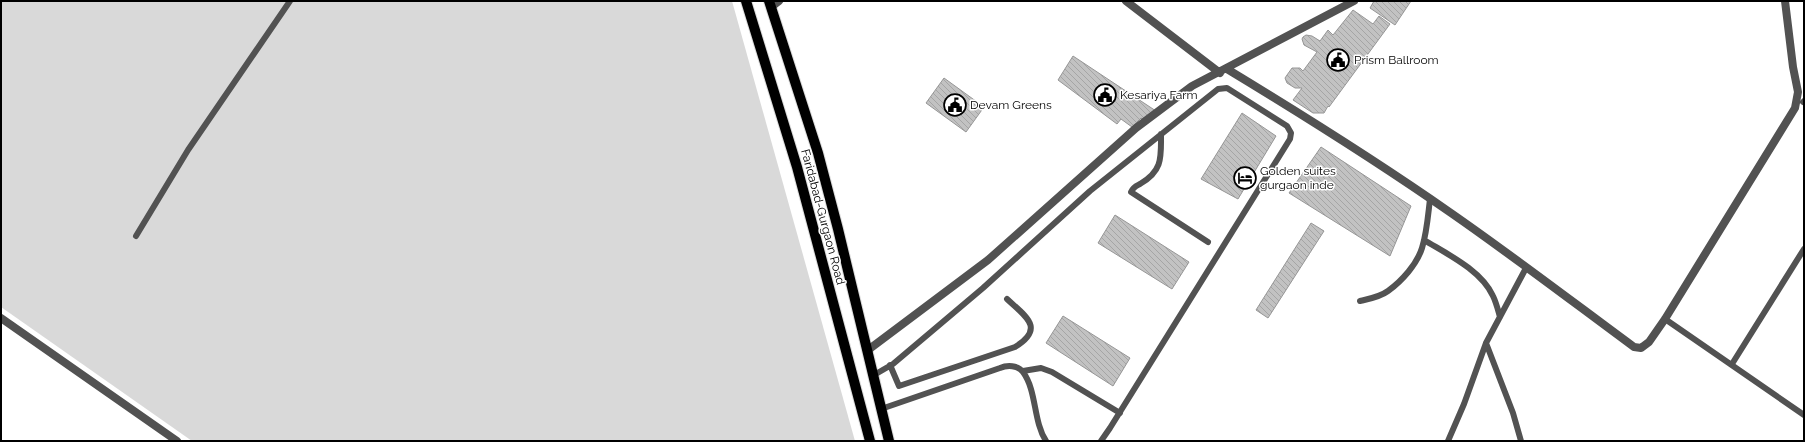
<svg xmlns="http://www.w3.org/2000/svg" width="1805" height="442" font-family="Raleway,sans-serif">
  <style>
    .green { fill: #d9d9d9 }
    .building { fill: url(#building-back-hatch); stroke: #969696 }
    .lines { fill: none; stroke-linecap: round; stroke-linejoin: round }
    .primary-casing { stroke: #dbdbdb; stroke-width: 12 }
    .service { stroke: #525252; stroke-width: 6 }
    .minor { stroke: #525252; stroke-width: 8 }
    .primary { stroke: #000; stroke-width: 10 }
    .labels { text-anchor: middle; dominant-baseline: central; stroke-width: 3; stroke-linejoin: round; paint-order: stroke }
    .poi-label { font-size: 12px; fill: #000; stroke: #fff; text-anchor: start }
    .street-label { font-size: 12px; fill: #000; stroke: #fff }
  </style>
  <defs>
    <pattern id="building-back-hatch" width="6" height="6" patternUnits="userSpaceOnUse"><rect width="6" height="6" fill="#c2c2c2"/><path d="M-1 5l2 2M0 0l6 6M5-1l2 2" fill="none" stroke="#a5a5a5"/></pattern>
  </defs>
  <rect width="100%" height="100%" fill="#fff"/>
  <path class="green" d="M1,1H732L855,441H192L1,307Z"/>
  <path class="building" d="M1374,1H1411L1395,25L1370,8Z
    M1353,10L1373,24L1379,16L1390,24L1329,107L1328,106L1324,113H1313L1293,100L1302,88H1295L1287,83L1285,78L1287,75L1292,68H1300L1303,71L1317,52L1304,45L1302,39L1303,37L1306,35L1312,36L1320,41L1328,30L1333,35Z
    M1073,56L1156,111L1144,120L1141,118L1132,127L1121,119L1117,124L1058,80Z
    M944,78L984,107L966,132L926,103Z
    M1242,113L1276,136L1238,199L1201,179Z
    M1321,147L1411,206L1390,256L1289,193Z
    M1115,215L1189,262L1172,289L1098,243Z
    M1311,223L1324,231L1268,318L1256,310Z
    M1063,316L1130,358L1113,386L1046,343Z"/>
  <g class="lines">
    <g class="primary-casing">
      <path id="primary" d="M746,1L797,167L870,441
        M769,1L818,153L838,229L889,441"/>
    </g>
    <path class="service" d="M1803,102L1804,101
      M1161,134C1161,157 1163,171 1140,184C1136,186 1133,187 1131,192L1208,242
      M136,236L188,150L290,1
      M1424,240C1447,254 1481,270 1493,296C1496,302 1498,310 1500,317
      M1360,301C1369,299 1380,297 1388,291C1402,281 1417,264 1422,248C1427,232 1428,215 1430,199
      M1665,319L1804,415
      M1486,343L1513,413L1521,441
      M1732,364L1804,249
      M890,365L899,386L1015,347C1046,328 1025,316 1007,299
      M1023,371L1041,368L1052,372L1120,413
      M874,375L893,364L983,288L1090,191L1218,89L1227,88L1287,126L1291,133L1290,139L1110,428L1101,441
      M881,409L1000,368C1007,365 1018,365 1023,372C1037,391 1033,421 1046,441
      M1448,441L1464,404L1486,343L1526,268"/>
    <path class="minor" d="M1126,1L1220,73
      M771,7L779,1
      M1227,69C1303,115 1378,162 1451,213C1513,256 1573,302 1634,347L1641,348L1649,342L1665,319L1795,108L1798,92L1793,67L1785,1
      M1,318L177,441
      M868,350L988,260L1136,128L1192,86L1354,1"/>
    <use href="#primary" class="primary"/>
  </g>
  <defs>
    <g id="civic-ring" transform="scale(1.15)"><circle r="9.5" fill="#fff" stroke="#000" stroke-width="1.5"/><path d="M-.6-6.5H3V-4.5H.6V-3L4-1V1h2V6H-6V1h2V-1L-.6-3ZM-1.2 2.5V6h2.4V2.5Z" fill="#000"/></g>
    <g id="hotel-ring" transform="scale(1.15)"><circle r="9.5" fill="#fff" stroke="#000" stroke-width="1.5"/><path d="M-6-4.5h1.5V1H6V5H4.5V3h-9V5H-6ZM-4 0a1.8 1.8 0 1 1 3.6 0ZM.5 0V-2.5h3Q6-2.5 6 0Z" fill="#000"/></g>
  </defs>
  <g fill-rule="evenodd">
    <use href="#civic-ring" x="1338" y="60"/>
    <use href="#civic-ring" x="1105" y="95"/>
    <use href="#civic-ring" x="955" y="105"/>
    <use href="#hotel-ring" x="1245" y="178"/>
  </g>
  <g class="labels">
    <g class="poi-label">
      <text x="1354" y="60">Prism Ballroom</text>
      <text x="1120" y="95">Kesariya Farm</text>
      <text x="970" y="105">Devam Greens</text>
      <text x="1260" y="171">Golden suites<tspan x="1260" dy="14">gurgaon inde</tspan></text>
    </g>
    <g class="street-label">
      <text transform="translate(823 217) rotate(75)">Faridabad-Gurgaon Road</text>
    </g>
  </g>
  <rect width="1805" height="442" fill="none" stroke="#000000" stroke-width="4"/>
</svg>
